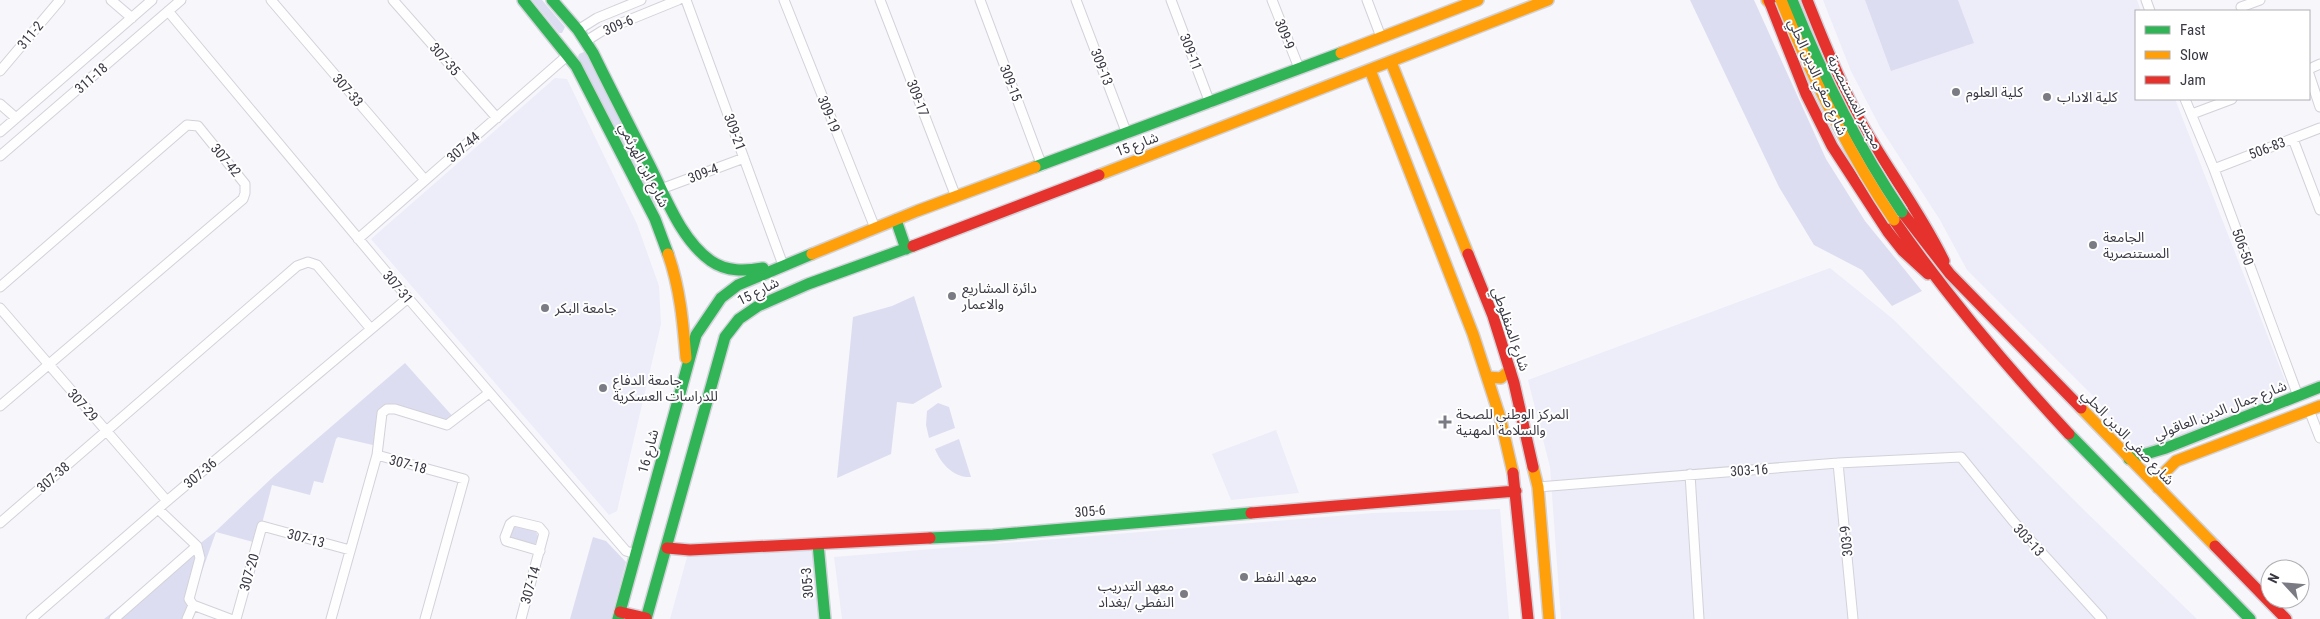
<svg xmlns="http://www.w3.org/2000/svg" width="2320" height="619" font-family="'Roboto Condensed','Noto Sans Arabic',sans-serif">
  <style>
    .built { fill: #ededfa }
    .green { fill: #ddddf1 }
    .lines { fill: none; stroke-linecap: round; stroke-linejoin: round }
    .street-casing { stroke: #d2d2da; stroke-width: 11 }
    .fast-casing { stroke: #d2d2da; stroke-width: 14 }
    .slow-casing { stroke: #d2d2da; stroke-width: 14 }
    .jam-casing { stroke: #d2d2da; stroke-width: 14 }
    .street { stroke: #fefefe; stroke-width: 9 }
    .fast { stroke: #30b455; stroke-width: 11 }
    .slow { stroke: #ff9f0a; stroke-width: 11 }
    .jam { stroke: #e5322d; stroke-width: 11 }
    .fast-bridge-casing { stroke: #d2d2da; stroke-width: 14; stroke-linecap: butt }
    .slow-bridge-casing { stroke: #d2d2da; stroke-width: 14; stroke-linecap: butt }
    .fast-bridge { stroke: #30b455; stroke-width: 11 }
    .slow-bridge { stroke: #ff9f0a; stroke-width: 11 }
    .poi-dot { fill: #7b7b84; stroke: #fff; stroke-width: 2 }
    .labels { text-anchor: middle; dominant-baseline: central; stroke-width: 4; stroke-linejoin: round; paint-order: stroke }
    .street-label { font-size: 14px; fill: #393944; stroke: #fff }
    .poi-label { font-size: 14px; fill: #393944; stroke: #fff; text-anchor: start }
  </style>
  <rect width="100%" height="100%" fill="#f6f6fb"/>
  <path class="built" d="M1823,0H2137L2141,11H2136V99H2175L2286,383L2279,395L2148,448L2128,444L2099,402L1967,270L1940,220L1880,127L1851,71Z
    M555,78L567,79L637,224L659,286L661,324L617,511L609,515L371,239Z
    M1830,268L1893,319L2086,512L2197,619H1561L1550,467L1528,380Z
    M1276,430L1299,493L1231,500L1212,454Z
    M1500,509L1509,619H842L834,557L1373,513Z
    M818,544L825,619H670L689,550Z"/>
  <path class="green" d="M532,0H542L565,27L562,33H559Z
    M1690,0H1754L1826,159L1865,221L1922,291L1892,306L1862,270L1814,245L1779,187Z
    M1865,0H1958L1974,43L1891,71Z
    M584,52L587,53L659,197L658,207L648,198L578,57L579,54Z
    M914,296L942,387L913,404L897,402L891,454L837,478L853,317L892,306Z
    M405,363L456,420L452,423L387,409L377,446L338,437L336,439L323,483L314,481L310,495L272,485L257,543L216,532L185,619H104L216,531L274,476Z
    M938,403L949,407L955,428L929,438L926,425L927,411Z
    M959,439L971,477C954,478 941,464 935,449Z
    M514,525L535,530L538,536L535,545L509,538Z
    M593,537L606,541L626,562L611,619H570Z"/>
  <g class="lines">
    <g class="street-casing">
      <path id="street" d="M111,0L132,18
        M271,0L425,180
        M393,0L497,118
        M686,0L783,265
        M784,0L875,228
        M880,0L956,197
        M980,0L1042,166
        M1076,0L1127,134
        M1171,0L1210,103
        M1272,0L1299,68
        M1367,0L1381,37
        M2146,0L2150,11
        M2241,7L2260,0
        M168,11L408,298L626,551L636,554
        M578,30L597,18L641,0
        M586,41L602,31L678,0
        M2309,69L2320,64
        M0,71L60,0
        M2309,74L2320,107
        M2185,99L2214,169L2298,396
        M0,104L16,118
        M2192,114L2232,99
        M0,132L152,0
        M2293,139L2320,210
        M0,156L181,0
        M2214,169L2320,128
        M661,189L744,158
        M358,239L568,55
        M0,287L187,125L198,126L245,184V193L243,199L0,406
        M0,308L167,501
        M2309,410L2320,438
        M377,455L382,413L387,409H395L447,425L489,393
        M1838,463L1853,619
        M1690,474L1699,619
        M1538,487L1838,463L1961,457L2013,521L2102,619
        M158,509L197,546L200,558L189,599L193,605L230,619
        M0,523L297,266L308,262L317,265L371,329
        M31,619L167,501L408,298
        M114,619L197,546
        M187,619L193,605
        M236,619L262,526L350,550
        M331,619L377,455L464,479L425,619
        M521,619L544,533L539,527L514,521L510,524L505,537L506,541L540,551"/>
    </g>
    <g class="fast-casing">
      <path id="fast" d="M523,0L576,66L655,219L668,254
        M552,0L578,30L593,53C611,90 630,126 648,162C665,195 680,239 711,261C727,272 745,271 763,268
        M1035,167L1341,53
        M896,220L906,249
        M2069,434L2250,619
        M2129,459L2166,448L2320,387
        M930,538L993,535L1251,513
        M818,544L825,619
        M618,619L696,335L721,298L738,285L812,254
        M646,619L725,337L739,319L758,306L808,284L913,246"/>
    </g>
    <g class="slow-casing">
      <path id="slow" d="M1767,0L1771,4
        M1341,53L1478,0
        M1391,62L1468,254
        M1370,70L1473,334L1500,417L1513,473
        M1099,175L1548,0
        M668,254C680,288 683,322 686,358
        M812,254L917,211L1035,167
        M1488,377L1501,378L1510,370
        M2081,408L2215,546
        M1533,467L1538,487L1549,619
        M2158,488L2162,475L2176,461L2320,406"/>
    </g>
    <g class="jam-casing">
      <path id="jam" d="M1769,0L1806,94L1832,146L1888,232L1903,251L1928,274
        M1807,0C1823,40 1839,81 1859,119C1886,168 1920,211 1944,261
        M1902,212L1950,274L2081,408
        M1894,220C1947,296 2006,366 2069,434
        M913,246L1099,175
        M1468,254L1493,316L1514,383L1533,467
        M1513,473L1528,619
        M1251,513L1516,491
        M2215,546L2286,619
        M667,548L690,550L930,538
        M620,612L646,618"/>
    </g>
    <use href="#street" class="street"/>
    <use href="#fast" class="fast"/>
    <use href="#slow" class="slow"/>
    <use href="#jam" class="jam"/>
    <g class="fast-bridge-casing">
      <path id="fast-bridge" d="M1792,0C1822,75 1857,145 1902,212"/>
    </g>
    <g class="slow-bridge-casing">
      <path id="slow-bridge" d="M1781,0C1812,78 1847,151 1894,220"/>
    </g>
    <use href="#fast-bridge" class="fast-bridge"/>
    <use href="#slow-bridge" class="slow-bridge"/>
  </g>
  <g class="poi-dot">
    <circle cx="1956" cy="92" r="5"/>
    <circle cx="2047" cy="97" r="5"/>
    <circle cx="2093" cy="245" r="5"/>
    <circle cx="952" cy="296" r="5"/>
    <circle cx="545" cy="308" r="5"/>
    <circle cx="603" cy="388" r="5"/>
    <path d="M1442.5 414.5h5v5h5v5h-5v5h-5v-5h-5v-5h5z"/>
    <circle cx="1244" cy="577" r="5"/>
    <circle cx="1184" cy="594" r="5"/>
  </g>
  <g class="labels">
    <g class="street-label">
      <text transform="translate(618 25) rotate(-23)">309-6</text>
      <text transform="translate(1285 34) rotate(68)">309-9</text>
      <text transform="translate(30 35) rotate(-50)">311-2</text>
      <text transform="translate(1191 52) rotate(69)">309-11</text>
      <text transform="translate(445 59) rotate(49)">307-35</text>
      <text transform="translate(1102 67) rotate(69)">309-13</text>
      <text transform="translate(1818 77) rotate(66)">شارع صفي الدين الحلي</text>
      <text transform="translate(91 78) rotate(-41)">311-18</text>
      <text transform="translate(1011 83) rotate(69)">309-15</text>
      <text transform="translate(348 90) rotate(49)">307-33</text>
      <text transform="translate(918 98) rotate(69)">309-17</text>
      <text transform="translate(1855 102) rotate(63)">مجسر المستنصرية</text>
      <text transform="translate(829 114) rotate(68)">309-19</text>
      <text transform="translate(735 132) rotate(70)">309-21</text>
      <text transform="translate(1137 144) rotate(-21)">شارع 15</text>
      <text transform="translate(463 147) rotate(-41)">307-44</text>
      <text transform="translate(2267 148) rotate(-21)">506-83</text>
      <text transform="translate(226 160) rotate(50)">307-42</text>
      <text transform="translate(644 165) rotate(63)">شارع ابن الهرثمي</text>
      <text transform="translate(703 173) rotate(-21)">309-4</text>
      <text transform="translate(2243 247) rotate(70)">506-50</text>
      <text transform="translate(398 287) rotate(50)">307-31</text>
      <text transform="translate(758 291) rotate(-27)">شارع 15</text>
      <text transform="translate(1511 329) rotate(71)">شارع المنفلوطي</text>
      <text transform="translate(83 405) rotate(49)">307-29</text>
      <text transform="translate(2220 410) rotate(-21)">شارع جمال الدين العاقولي</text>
      <text transform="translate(2128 437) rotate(46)">شارع صفي الدين الحلي</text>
      <text transform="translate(648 451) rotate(-75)">شارع 16</text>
      <text transform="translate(408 464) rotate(15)">307-18</text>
      <text transform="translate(1749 470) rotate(-4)">303-16</text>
      <text transform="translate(200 473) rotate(-40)">307-36</text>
      <text transform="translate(53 477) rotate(-41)">307-38</text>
      <text transform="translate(1090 511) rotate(-5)">305-6</text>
      <text transform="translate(306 538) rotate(15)">307-13</text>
      <text transform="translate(2029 540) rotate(48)">303-13</text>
      <text transform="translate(1846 541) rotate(-96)">303-9</text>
      <text transform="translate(249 572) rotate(-74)">307-20</text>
      <text transform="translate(807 583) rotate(-95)">305-3</text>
      <text transform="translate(530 585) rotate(-74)">307-14</text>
    </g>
    <g class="poi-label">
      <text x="1966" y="92">كلية العلوم</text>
      <text x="2057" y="97">كلية الاداب</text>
      <text x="2103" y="237">الجامعة<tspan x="2103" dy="16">المستنصرية</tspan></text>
      <text x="962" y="288">دائرة المشاريع<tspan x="962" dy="16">والاعمار</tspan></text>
      <text x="555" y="308">جامعة البكر</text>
      <text x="613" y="380">جامعة الدفاع<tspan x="613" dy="16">للدراسات العسكرية</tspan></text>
      <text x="1456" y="414">المركز الوطني للصحة<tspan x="1456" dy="16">والسلامة المهنية</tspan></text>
      <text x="1254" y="577">معهد النفط</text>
      <text x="1174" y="586" text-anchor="end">معهد التدريب<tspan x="1174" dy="16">النفطي /بغداد</tspan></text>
    </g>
  </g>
  <rect x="2135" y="10" width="175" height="90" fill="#ffffff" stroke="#b0b0b4"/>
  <rect x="2145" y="26" width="25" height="8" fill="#30b455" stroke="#b0b0b4"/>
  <text x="2180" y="35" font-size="15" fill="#393944">Fast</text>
  <rect x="2145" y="51" width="25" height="8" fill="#ff9f0a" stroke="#b0b0b4"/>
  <text x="2180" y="60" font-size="15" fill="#393944">Slow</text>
  <rect x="2145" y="76" width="25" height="8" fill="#e5322d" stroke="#b0b0b4"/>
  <text x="2180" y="85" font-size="15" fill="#393944">Jam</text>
  <g transform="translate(2285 584) rotate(296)"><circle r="24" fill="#ffffff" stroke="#b0b0b4"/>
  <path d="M0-4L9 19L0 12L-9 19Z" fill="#7b7b84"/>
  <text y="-8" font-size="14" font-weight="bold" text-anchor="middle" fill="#393944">N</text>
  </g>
</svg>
